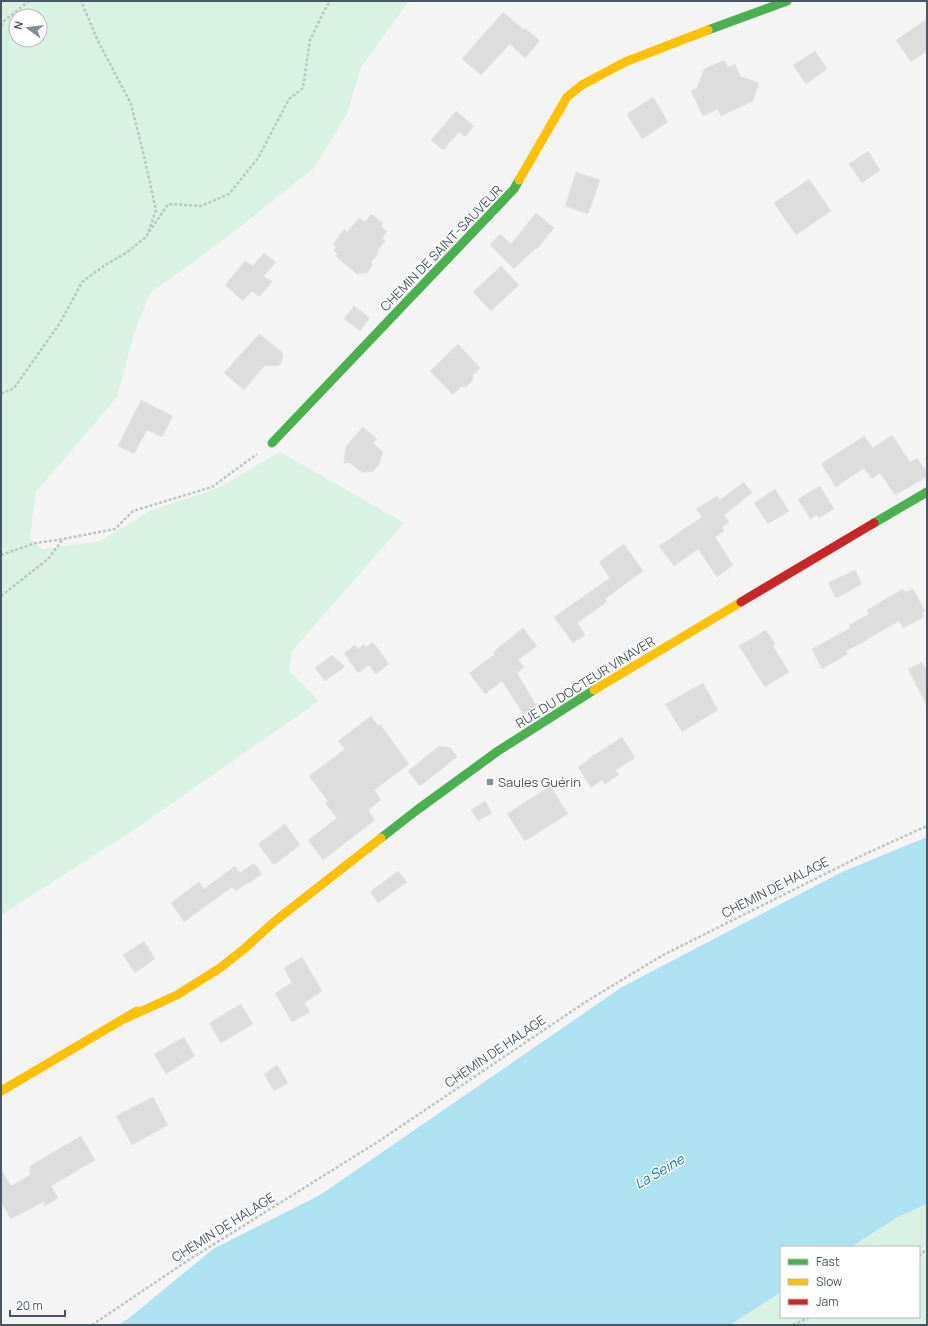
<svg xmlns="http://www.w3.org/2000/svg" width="928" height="1326" font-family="Manrope,sans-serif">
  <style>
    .green { fill: #d9f2e3; fill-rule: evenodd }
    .water { fill: #aee2f0 }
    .building { fill: #ddddde; stroke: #e5e6e7 }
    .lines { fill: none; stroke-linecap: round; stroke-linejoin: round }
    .path { stroke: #bcc7c4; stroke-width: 2.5; stroke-dasharray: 3 2; stroke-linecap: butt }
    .fast { stroke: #4caf50; stroke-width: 9 }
    .slow { stroke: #ffc107; stroke-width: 9 }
    .jam { stroke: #c62828; stroke-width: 9 }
    .poi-dot { fill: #868d94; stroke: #fff; stroke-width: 1.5 }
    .labels { text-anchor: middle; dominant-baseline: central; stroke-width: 3; stroke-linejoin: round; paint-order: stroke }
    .street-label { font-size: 13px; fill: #4a5661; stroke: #fff }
    .poi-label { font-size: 13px; fill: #4a5661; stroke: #fff; text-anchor: start }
    .water-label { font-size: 14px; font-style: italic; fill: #0c7c9b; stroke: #fff }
  </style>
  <rect width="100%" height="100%" fill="#f4f4f4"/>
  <path class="green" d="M1,1H409L361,67L347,114L314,168L222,241L149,294L133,338L117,397L36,492L30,538L42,549L100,541L152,510L218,488L280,452L404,523L292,651L289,671L319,701L132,831L1,915ZM16,16H40V40H16Z
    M927,1204V1325H730L781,1292V1317H919V1247H851L896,1218Z"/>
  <path class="water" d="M927,837V1204L896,1218L851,1247H781V1292L730,1325H118L128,1319L213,1249L320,1195L622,987L842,872Z"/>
  <path class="building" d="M503,12L524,30L525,28L540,41L525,58L510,44L481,75L462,59Z
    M927,19V51L911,62L896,40Z
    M815,51L827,69L806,84L793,65Z
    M724,60L728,67L735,64L740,76L759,83L753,101L721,116L718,109L703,116L691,91L697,88L704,69Z
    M653,97L668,122L642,139L627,114Z
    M456,111L474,126L465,137L459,132L443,150L431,140Z
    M868,151L880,170L862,183L849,164Z
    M576,172L600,180L588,214L565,206Z
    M809,179L831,211L796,235L774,203Z
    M536,213L554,228L537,249L536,248L514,269L490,245L500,234L511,244Z
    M371,214L383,223L381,227L387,231L382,239L385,241L377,252L378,254L371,262L373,264L367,273L357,274L335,256L338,254L333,251L336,247L333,245L344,229L347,232L359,218L365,222Z
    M264,253L276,262L264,276L272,282L259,297L252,291L243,301L225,285L245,261L253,266Z
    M501,266L519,285L491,311L473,292Z
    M354,306L370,318L360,331L344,319Z
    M259,334L282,352L283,357L281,364L276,366L265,365L244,390L224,373Z
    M458,344L480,368L473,375V380L466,387H461L453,395L430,371Z
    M141,400L173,416L162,437L147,430L134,454L118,446Z
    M363,427L377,439L373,443L383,452L379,465L373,471L363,473L350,463H344L346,446Z
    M892,435L910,462L917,458L927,472V477L895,495L880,473L872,479L864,468L836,487L821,464L864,436L873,448Z
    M744,482L752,493L724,515L729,522L722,527L724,531L715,537L733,565L717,577L698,549L674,566L659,546L702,517L696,509L717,496L720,500Z
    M820,486L834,509L819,518L817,515L810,519L798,499Z
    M775,489L789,511L768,524L754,503Z
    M624,544L643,571L605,599L607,602L577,623L585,635L573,643L554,617L610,578L599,562Z
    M855,570L862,584L836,598L828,583Z
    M903,589L905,592L913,589L925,611L922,613L924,617L903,628L899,621L867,639V640L846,651L848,654L822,669L812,649L850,628L849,625L869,614L867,610Z
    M523,628L537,646L518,660L524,667L517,673L537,707L524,715L502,681L485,694L469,673L495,654L493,652Z
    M766,630L775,644L773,646L789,672L765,687L739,646Z
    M373,642L389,664L376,674L369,665L358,673L344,653L355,645L358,649L364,644L366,647Z
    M332,655L345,667L325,681L315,668Z
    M922,662L927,671V706L908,669Z
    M703,683L718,710L682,732L665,704Z
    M371,716L378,726L380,724L409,764L374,790L381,800L368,810L375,820L323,860L308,840L337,818L325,803L328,801L309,776L345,749L338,741Z
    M622,737L635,758L616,770L619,775L605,784L602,780L591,788L578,767L589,760L588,759Z
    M439,746L451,748L457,757L420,786L408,771Z
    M550,786L568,814L525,841L507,814Z
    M485,801L492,813L478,821L471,810Z
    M285,824L300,845L274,865L258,844Z
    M254,863L262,874L248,884L247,883L236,891L232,887L184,922L171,903L199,882L204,889L235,866L240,873Z
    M398,871L407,882L378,903L370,892Z
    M144,941L155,959L135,973L123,955Z
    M302,957L322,991L304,1003L310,1012L292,1022L275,993L292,983L284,968Z
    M241,1004L253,1024L221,1043L209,1023Z
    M184,1037L195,1056L166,1074L154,1054Z
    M277,1065L288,1083L274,1091L264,1074Z
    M153,1097L168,1125L132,1145L116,1116Z
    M81,1136L95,1160L51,1186L58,1198L45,1206L43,1202L11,1219L1,1202V1169L11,1186L30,1175V1166Z"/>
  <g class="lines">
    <path class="path" d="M1,26L4,21L29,1
      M149,232L168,204L201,206L229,194L258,158L289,99L303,88L310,40L323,13L330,1
      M1,394L14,388L60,323L82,282L105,265L126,253L147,236L156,210L144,156L131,104L97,39L81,1
      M1,555L36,543L63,539L115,529L133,511L212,487L257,454
      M1,596L48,559L63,539
      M919,1256L927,1249
      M92,1325L187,1261L379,1141L587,1001L663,955L863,855L927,826
      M793,1325L810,1317"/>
    <path class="fast" d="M708,30L787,1
      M272,443L514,189L519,180
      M874,523L927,492
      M381,838L417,810L498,751L594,690"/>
    <path class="slow" d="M519,180L567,97L582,85L625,62L708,30
      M594,690L741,602
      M124,1019L177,995L220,968L244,949L275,921L381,838
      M1,1091L137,1011"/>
    <path class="jam" d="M741,602L874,523"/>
  </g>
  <rect class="poi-dot" x="486" y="778" width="8" height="8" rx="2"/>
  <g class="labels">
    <g class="street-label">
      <text transform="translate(441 248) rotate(-46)">CHEMIN DE SAINT-SAUVEUR</text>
      <text transform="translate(585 682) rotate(-32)">RUE DU DOCTEUR VINAVER</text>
      <text transform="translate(775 887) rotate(-27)">CHEMIN DE HALAGE</text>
      <text transform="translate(495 1051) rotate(-34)">CHEMIN DE HALAGE</text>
      <text transform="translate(223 1227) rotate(-32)">CHEMIN DE HALAGE</text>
    </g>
    <g class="poi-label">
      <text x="498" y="782">Saules Guérin</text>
    </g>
    <g class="water-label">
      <text transform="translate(659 1171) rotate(-30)">La Seine</text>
    </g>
  </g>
  <rect width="928" height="1326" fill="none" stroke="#4a5661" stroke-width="4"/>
  <rect x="780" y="1246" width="140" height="72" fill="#ffffff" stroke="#b7bbc0"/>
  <rect x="788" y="1259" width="20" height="6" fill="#4caf50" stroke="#b7bbc0"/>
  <text x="816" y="1266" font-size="12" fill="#4a5661">Fast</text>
  <rect x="788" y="1279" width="20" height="6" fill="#ffc107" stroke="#b7bbc0"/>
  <text x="816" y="1286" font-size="12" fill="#4a5661">Slow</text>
  <rect x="788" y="1299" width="20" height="6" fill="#c62828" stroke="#b7bbc0"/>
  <text x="816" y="1306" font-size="12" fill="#4a5661">Jam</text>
  <g transform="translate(28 28) rotate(285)"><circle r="19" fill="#ffffff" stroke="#b7bbc0"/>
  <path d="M0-3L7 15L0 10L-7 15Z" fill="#868d94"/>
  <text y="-6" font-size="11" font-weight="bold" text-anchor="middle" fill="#4a5661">N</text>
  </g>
  <path d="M10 1310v6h55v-6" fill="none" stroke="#4a5661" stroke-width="2"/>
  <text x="16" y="1310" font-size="12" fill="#4a5661" stroke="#ffffff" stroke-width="3" paint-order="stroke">20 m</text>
</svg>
